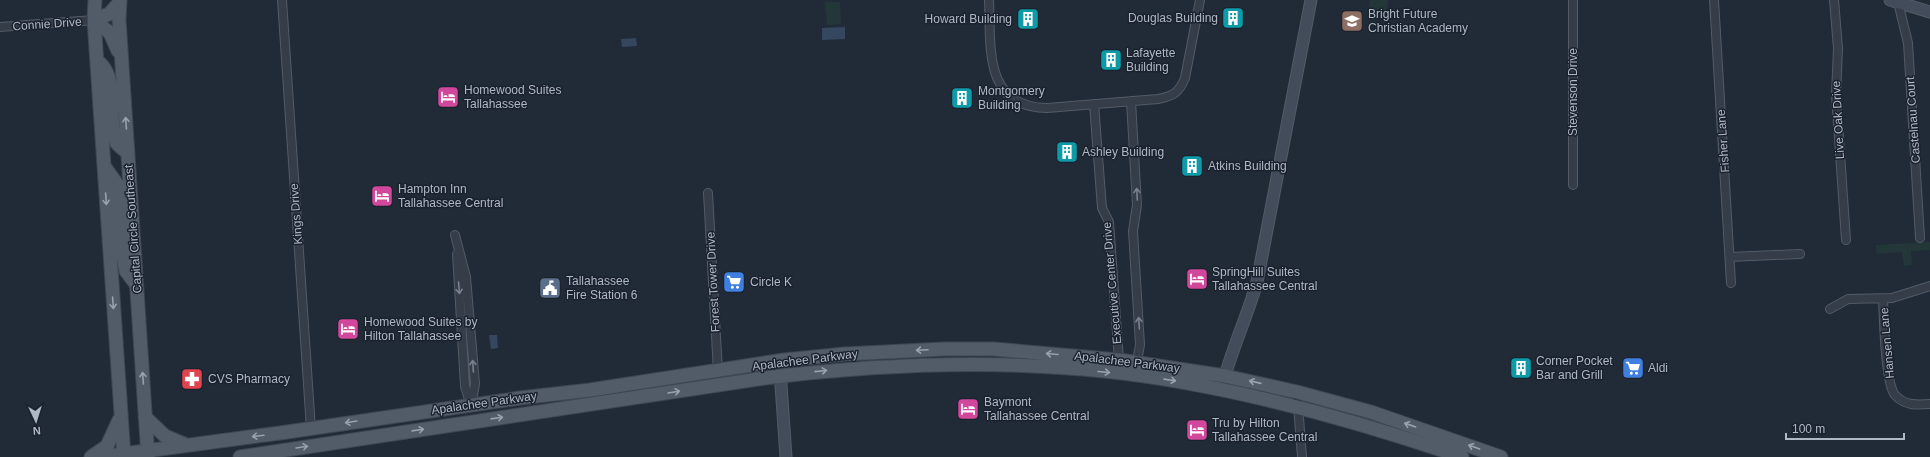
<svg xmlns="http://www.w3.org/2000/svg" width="1930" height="457" font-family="Arial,sans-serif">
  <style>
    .green { fill: #233739 }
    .water { fill: #35465f }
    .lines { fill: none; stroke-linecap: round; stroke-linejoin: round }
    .street-casing { stroke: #525b66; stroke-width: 10 }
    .secondary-casing { stroke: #525b66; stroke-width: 13 }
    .primary-casing { stroke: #3e4652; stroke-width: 15 }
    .street { stroke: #353d48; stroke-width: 8 }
    .secondary { stroke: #434c5b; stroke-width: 11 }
    .primary { stroke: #525c69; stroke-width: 13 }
    .oneway { stroke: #98a1ae }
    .oneway2 { stroke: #78818d }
    .labels { text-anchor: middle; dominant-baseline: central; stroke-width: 3; stroke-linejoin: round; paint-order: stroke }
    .poi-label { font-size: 12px; fill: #afb8c5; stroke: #1a222d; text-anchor: start }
    .street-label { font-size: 12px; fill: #afb8c5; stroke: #1a222d }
  </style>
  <rect width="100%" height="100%" fill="#212b38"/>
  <path class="green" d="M1370,0H1388L1386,17L1368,14Z
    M825,2H840L841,24L827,25Z
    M1930,242V250L1911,251L1912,265L1904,266L1902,252L1877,254L1876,245Z"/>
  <path class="water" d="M845,27V39L822,40V28Z
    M636,38L637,46L622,47L621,39Z
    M489,335H497L498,348L491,349Z"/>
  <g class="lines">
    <g class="street-casing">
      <path id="street" d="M282,0L311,429
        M989,0C991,47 983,107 1047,108L1158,99C1173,96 1179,93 1185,78L1200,0
        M1714,0L1731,283
        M1834,0L1838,48L1836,95L1846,240
        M1898,2L1908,43L1920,238
        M0,27L94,20
        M1131,101L1137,205L1133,231L1140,345L1136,366
        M1094,104L1102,208L1109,222L1119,360L1121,362
        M1573,185V0
        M708,193L718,372
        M455,235L466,277L475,384L471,405
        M457,254L465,386L470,403
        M1730,257L1800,254
        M1883,299C1884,318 1885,383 1895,395C1905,406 1917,405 1930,404
        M1830,309L1848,299L1892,298L1930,286
        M1297,392L1302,457"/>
    </g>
    <g class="secondary-casing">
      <path id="secondary" d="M1890,0L1930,12
        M784,360L781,385L786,457
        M1225,376C1234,344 1248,314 1257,282L1311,0"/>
    </g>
    <g class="primary-casing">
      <path id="primary" d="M95,0L94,20L124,457
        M120,0L119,20L148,457
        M94,20L110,33L118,51
        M94,20L109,14L119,3
        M100,63C119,81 107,121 116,142C119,147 124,150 128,153
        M104,166L117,184L122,251L126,271L135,283
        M145,417L165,436L184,444
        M91,457L107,446L119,420
        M101,457L287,432L520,398L590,390L784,360L845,354L944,349H994L1119,360L1225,376L1297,392L1371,412L1501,457
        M240,457L765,378C905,361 1048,357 1187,383C1281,400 1372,426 1462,457"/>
    </g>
    <use href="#street" class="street"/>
    <use href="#secondary" class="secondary"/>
    <use href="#primary" class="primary"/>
  </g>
  <defs><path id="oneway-shaft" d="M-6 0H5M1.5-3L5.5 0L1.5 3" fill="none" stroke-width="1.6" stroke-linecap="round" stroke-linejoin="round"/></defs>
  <g class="oneway">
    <use href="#oneway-shaft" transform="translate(126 123) rotate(-94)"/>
    <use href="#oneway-shaft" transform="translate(106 199) rotate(86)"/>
    <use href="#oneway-shaft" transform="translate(113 303) rotate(86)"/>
    <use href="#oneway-shaft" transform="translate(922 350) rotate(177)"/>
    <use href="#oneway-shaft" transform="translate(1052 354) rotate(-175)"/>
    <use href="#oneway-shaft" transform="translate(821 371) rotate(-6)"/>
    <use href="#oneway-shaft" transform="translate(1104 372) rotate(5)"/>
    <use href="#oneway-shaft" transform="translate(143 378) rotate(-94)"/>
    <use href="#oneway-shaft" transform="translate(1170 380) rotate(8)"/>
    <use href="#oneway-shaft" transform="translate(1255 382) rotate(-167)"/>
    <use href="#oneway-shaft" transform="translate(674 392) rotate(-9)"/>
    <use href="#oneway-shaft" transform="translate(497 418) rotate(-8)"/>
    <use href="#oneway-shaft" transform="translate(351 422) rotate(171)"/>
    <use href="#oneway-shaft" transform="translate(1410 425) rotate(-161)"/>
    <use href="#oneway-shaft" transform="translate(418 430) rotate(-8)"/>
    <use href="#oneway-shaft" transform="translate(258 436) rotate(173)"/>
    <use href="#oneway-shaft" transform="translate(302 447) rotate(-9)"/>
    <use href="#oneway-shaft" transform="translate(1474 447) rotate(-160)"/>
  </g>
  <g class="oneway2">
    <use href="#oneway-shaft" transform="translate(1137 194) rotate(-93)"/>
    <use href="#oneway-shaft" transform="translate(459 288) rotate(86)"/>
    <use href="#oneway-shaft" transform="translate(1139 323) rotate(-94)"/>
    <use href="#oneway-shaft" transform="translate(473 366) rotate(-94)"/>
  </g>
  <defs>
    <g id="building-square" transform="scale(1.15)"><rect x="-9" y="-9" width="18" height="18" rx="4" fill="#0f9aa8" stroke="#1a222d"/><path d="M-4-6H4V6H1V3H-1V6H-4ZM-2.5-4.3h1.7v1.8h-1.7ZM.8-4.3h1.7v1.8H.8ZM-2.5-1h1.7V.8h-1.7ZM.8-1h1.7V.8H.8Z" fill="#fff"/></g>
    <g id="school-square" transform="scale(1.15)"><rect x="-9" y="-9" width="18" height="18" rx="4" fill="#8d6e63" stroke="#1a222d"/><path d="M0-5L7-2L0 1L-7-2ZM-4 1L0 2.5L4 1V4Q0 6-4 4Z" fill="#fff"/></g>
    <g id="hotel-square" transform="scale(1.15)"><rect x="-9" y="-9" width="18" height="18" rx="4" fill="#d1479c" stroke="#1a222d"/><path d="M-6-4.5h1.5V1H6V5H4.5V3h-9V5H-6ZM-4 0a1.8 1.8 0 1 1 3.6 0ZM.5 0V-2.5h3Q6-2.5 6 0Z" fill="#fff"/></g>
    <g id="supermarket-square" transform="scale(1.15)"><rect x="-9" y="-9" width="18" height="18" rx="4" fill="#3f7fe0" stroke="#1a222d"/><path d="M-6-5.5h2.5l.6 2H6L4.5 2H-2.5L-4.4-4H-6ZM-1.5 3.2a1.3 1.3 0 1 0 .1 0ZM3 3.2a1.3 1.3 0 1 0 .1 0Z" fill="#fff"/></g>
    <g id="civic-square" transform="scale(1.15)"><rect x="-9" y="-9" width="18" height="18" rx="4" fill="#5c6f8a" stroke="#1a222d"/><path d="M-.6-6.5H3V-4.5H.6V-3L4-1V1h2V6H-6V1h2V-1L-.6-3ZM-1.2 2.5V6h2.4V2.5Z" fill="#fff"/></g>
    <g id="pharmacy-square" transform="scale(1.15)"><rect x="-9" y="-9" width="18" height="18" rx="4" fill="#e0444e" stroke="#1a222d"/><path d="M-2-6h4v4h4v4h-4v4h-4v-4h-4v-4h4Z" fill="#fff"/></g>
  </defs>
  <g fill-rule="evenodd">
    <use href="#building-square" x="1233" y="18"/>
    <use href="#building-square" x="1028" y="19"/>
    <use href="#school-square" x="1352" y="21"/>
    <use href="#building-square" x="1111" y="60"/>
    <use href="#hotel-square" x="448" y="97"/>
    <use href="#building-square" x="962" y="98"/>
    <use href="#building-square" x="1067" y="152"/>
    <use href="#building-square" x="1192" y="166"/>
    <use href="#hotel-square" x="382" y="196"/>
    <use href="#hotel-square" x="1197" y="279"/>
    <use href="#supermarket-square" x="734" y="282"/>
    <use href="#civic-square" x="550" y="288"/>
    <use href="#hotel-square" x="348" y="329"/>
    <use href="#building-square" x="1521" y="368"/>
    <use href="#supermarket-square" x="1633" y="368"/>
    <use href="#pharmacy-square" x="192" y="379"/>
    <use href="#hotel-square" x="968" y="409"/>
    <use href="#hotel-square" x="1197" y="430"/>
  </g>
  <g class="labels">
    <g class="poi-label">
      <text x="1368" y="14">Bright Future<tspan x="1368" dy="14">Christian Academy</tspan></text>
      <text x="1218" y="18" text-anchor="end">Douglas Building</text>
      <text x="1012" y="19" text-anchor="end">Howard Building</text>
      <text x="1126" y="53">Lafayette<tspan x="1126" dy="14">Building</tspan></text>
      <text x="464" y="90">Homewood Suites<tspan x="464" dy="14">Tallahassee</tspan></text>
      <text x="978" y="91">Montgomery<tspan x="978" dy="14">Building</tspan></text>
      <text x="1082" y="152">Ashley Building</text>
      <text x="1208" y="166">Atkins Building</text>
      <text x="398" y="189">Hampton Inn<tspan x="398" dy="14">Tallahassee Central</tspan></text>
      <text x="1212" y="272">SpringHill Suites<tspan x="1212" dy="14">Tallahassee Central</tspan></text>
      <text x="566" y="281">Tallahassee<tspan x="566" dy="14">Fire Station 6</tspan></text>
      <text x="750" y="282">Circle K</text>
      <text x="364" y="322">Homewood Suites by<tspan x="364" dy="14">Hilton Tallahassee</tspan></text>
      <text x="1536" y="361">Corner Pocket<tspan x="1536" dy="14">Bar and Grill</tspan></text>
      <text x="1648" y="368">Aldi</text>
      <text x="208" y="379">CVS Pharmacy</text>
      <text x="984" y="402">Baymont<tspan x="984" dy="14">Tallahassee Central</tspan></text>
      <text x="1212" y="423">Tru by Hilton<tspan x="1212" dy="14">Tallahassee Central</tspan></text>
    </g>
    <g class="street-label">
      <text transform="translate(47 24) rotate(-4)">Connie Drive</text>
      <text transform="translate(1573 92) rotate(-90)">Stevenson Drive</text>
      <text transform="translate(1838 120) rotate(-93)">Live Oak Drive</text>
      <text transform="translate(1913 120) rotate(-94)">Castelnau Court</text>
      <text transform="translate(1723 141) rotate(-94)">Fisher Lane</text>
      <text transform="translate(296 214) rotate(-94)">Kings Drive</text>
      <text transform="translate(133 229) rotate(-94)">Capital Circle Southeast</text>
      <text transform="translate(713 282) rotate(-93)">Forest Tower Drive</text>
      <text transform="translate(1112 283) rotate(-95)">Executive Center Drive</text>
      <text transform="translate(1887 343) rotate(-95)">Hansen Lane</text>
      <text transform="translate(805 360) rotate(-7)">Apalachee Parkway</text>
      <text transform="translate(1127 362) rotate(7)">Apalachee Parkway</text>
      <text transform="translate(484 403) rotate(-8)">Apalachee Parkway</text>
    </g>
  </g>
  <g transform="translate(36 421) rotate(176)" stroke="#1a222d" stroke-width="3" paint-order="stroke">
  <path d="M0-3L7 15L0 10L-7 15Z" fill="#afb8c5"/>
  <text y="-6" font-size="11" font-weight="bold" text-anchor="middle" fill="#afb8c5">N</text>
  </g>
  <path d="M1786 433v6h118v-6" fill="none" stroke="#afb8c5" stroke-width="2"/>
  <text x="1792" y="433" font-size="12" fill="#afb8c5" stroke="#1a222d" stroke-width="3" paint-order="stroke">100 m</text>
</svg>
